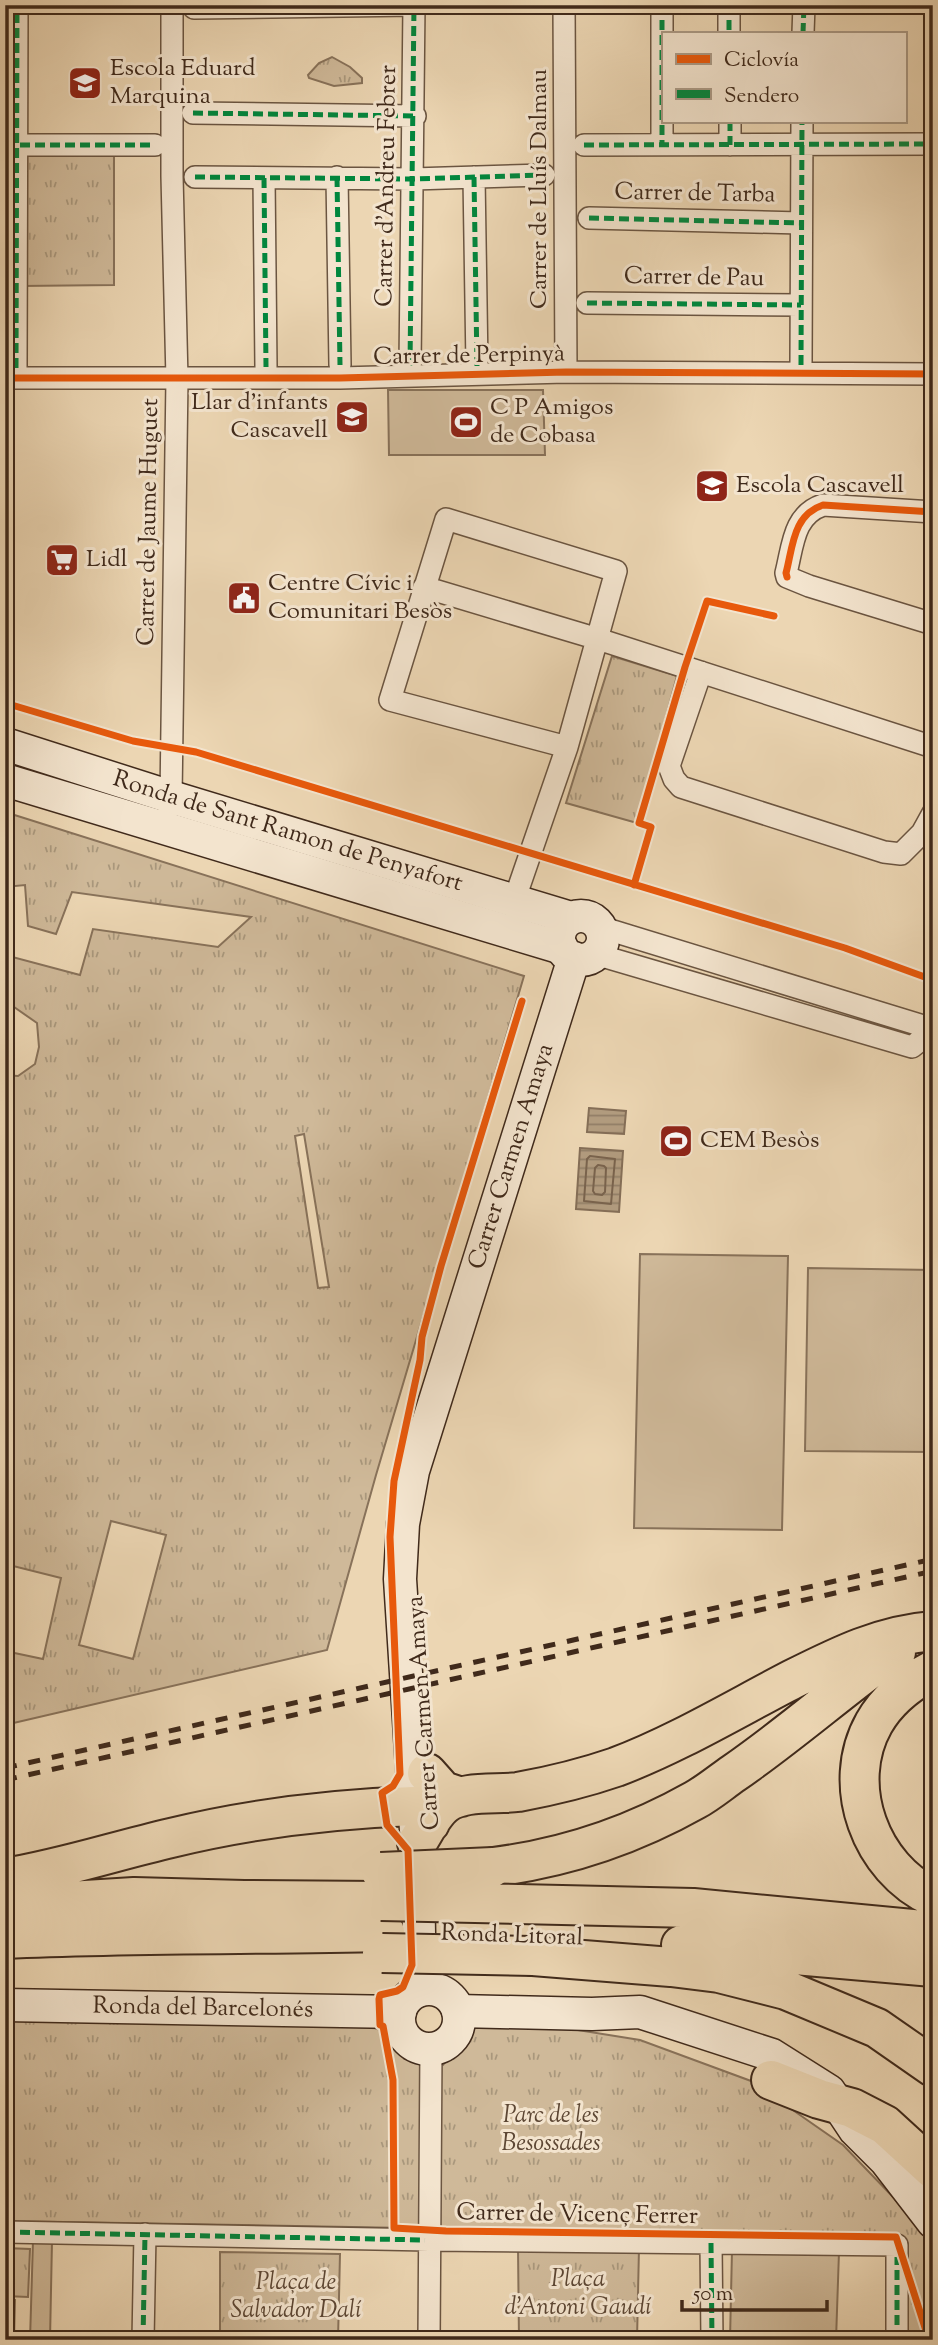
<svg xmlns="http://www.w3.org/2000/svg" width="938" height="2345" font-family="'Sorts Mill Goudy',serif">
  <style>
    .green { fill: #cfb999; stroke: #88725a; stroke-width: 2 }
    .park { fill: url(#park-tufts); stroke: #88725a; stroke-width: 2; fill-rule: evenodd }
    .water { fill: url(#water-rules); stroke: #846e57; stroke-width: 2 }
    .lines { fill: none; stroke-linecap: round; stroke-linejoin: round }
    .shore { stroke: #79634d; stroke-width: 2 }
    .street-casing { stroke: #6b5541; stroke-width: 24 }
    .secondary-casing { stroke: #402a1b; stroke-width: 35 }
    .highway-casing { stroke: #402a1b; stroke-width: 42 }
    .street { stroke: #f3e4ce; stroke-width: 21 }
    .secondary { stroke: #f3e4ce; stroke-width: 32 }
    .highway { stroke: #ecd6b3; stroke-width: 38 }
    .rail { stroke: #402a1b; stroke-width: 5; stroke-dasharray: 12 12; stroke-linecap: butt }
    .highway-bridge-casing { stroke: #402a1b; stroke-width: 42; stroke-linecap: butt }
    .highway-bridge { stroke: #ecd6b3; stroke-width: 38 }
    .quiet { stroke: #00873e; stroke-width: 5; stroke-dasharray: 10 5; stroke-linecap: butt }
    .cycleway-casing { stroke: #f3e4ce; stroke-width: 11 }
    .cycleway { stroke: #e8590c; stroke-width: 7 }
    .labels { text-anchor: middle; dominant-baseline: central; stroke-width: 6; stroke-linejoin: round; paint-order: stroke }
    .poi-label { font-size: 24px; fill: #402a1b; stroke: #f3e4ce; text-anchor: start }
    .street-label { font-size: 24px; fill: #402a1b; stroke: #f3e4ce }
    .park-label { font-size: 24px; font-style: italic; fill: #5d4734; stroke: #f3e4ce }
  </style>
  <defs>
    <pattern id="park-tufts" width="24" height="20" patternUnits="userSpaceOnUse" patternTransform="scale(1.75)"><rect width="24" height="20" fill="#cfb999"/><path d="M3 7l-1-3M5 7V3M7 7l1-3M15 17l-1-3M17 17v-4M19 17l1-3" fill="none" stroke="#a9977c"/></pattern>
    <pattern id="water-rules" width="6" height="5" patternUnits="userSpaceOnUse" patternTransform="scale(1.75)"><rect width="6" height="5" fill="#b29c7f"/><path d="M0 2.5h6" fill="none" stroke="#927f67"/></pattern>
  </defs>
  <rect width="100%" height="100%" fill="#ecd6b3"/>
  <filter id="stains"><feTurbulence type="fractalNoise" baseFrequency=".00286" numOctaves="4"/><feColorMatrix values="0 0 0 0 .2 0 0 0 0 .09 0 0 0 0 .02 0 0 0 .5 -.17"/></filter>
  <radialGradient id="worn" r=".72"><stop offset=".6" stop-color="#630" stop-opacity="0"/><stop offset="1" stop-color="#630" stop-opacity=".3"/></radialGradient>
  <path class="green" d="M388,390H543L545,455H389Z
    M640,1254L788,1256L782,1530L634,1528Z
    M808,1268L933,1270V1452L805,1451Z
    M33,2241H52L50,2340H30Z
    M732,2250L839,2252L836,2340H730Z
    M5,2300H15L14,2340H5Z"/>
  <path class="park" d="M332,57L350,67L362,78V83L334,86L309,78L308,75L319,63Z
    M21,152H114V285L21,286Z
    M612,656L677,676L637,823L566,803Z
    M5,812L524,976L376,1475L327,1650L5,1725V1651L43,1659L61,1578L5,1564V1272L9,1259L5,1260V1075L18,1076L35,1064L39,1047L37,1023L14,1007L5,1008V955L80,975L93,929L218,947L251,917L72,892L56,934L28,926L25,885L5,887ZM304,1134L329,1287H328L318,1288L295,1136ZM111,1521L166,1535L133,1659L79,1645Z
    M5,2018L372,2027L386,2032L405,2059L443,2065L461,2044L471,2028L559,2027L640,2040L751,2081L843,2145L894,2198L933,2245V2340H900L896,2238L464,2231L408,2228L5,2221Z
    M5,2248L30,2249L28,2297L5,2296Z
    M518,2248H639L637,2340H519Z
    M220,2252L340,2254L338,2340H220Z"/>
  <path class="water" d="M589,1108L626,1111L624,1134L587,1132Z
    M580,1148L623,1151L619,1212L576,1209Z"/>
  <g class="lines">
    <path class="shore" d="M590,1156L615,1159L611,1204L584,1201L587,1159Z
      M598,1165L604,1166L606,1168L605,1192L602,1195L595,1194L593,1191L595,1168Z"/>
    <g class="street-casing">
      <path id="street" d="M564,5L566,372
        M662,5V145
        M729,5V33
        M194,8L414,5
        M803,33L804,5
        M193,113L415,116
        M730,121V145
        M5,145H155
        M584,145L933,144
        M195,177L413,179L544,175
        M337,177L340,365
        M474,177L477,366
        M264,178L266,367
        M589,218L801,223
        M587,303L801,305
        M801,365L802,121
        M410,366L414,5
        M16,368L17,5
        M5,378H340L566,372L933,374
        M933,512L823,505C793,515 793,546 786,573L787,577L809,586L933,624
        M424,587L598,639L933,747
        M701,672L669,766L674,779L681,787L884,852L901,854L922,833L933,813
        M169,808L171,797L177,379L172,176V5
        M518,913L514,901L567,747L616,571L446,519L390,700L567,747
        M600,927L933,1029
        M595,954L912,1047L933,1030
        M5,2232L429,2240L897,2245V2340
        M711,2243L712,2340
        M143,2340L145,2234
        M429,2340L431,2049"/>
    </g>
    <g class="secondary-casing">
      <g id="secondary">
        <path id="s1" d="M5,744L171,797L571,918"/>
        <path d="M5,780L562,948"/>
        <circle cx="581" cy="938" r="22"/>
        <path id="s2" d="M416,1830L400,1579L403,1524L413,1471L574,958"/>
        <path d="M418,1878L420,1990"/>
        <circle cx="429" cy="2019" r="30"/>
        <path id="s3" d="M5,2005L400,2012"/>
        <path d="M458,2011L592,2014L640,2012L772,2055L829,2091L855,2130L886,2161L933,2222"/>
      </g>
    </g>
    <g class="highway-casing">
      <path id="highway" d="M933,1670C910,1682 887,1700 874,1723C839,1785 871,1869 933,1897
        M427,1773L443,1791L461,1797
        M417,1843C425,1831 433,1813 445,1804C463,1790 496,1795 518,1792C551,1786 584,1778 616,1767C677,1744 735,1709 793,1679C839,1656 881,1635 933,1631
        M493,1867C566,1858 631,1836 695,1800C708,1793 721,1782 734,1773C786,1737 833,1696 883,1659L896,1652
        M5,1878C61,1869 115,1851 171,1838C249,1819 332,1809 413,1806L430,1823
        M518,1904L693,1908L933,1931
        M5,1905L134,1897L244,1900L381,1901
        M5,1939C132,1933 259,1935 385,1932
        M681,1945L933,1967
        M533,1956L671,1967L719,1973L786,1990L877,2028L933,2067
        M771,2080L819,2099L852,2108L885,2125L933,2169"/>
    </g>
    <use href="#street" class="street"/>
    <use href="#secondary" class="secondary"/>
    <use href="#highway" class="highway"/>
    <path class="rail" d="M5,1768L933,1559
      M5,1780L933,1571"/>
    <g class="highway-bridge-casing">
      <path id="highway-bridge" d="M381,1872L493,1867
        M381,1901L518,1904
        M382,1953L533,1956"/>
    </g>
    <use href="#highway-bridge" class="highway-bridge"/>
    <path class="quiet" d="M662,5V145
      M729,5V33
      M194,8L414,5
      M803,33L804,5
      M193,113L415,116
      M730,121V145
      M5,145H155
      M584,145L933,144
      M195,177L413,179L544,175
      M337,177L340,365
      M474,177L477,366
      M264,178L266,367
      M589,218L801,223
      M587,303L801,305
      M801,365L802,121
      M410,366L414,5
      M16,368L17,5
      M5,2232L425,2240
      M711,2243L712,2340
      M143,2340L145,2234
      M897,2340V2257"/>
    <g class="cycleway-casing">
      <path id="cycleway" d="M5,378H340L566,372L933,374
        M787,577L786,573C793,546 793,515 823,505L933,512
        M5,703L133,741L196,752L845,948L933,980
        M634,885L651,827L639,823L685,667L707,601L774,616
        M522,1001L441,1266L422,1337L420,1360L394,1481L390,1537L400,1774L393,1786L382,1793L387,1825L408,1850L412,1965L403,1987L397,1991L380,1995L379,1999L380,2025L383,2026L393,2080L394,2228L446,2231L896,2237L929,2340"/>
    </g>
    <use href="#cycleway" class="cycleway"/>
  </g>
  <defs>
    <g id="school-square" transform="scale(1.75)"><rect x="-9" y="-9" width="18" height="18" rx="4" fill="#8f2418" stroke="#f3e4ce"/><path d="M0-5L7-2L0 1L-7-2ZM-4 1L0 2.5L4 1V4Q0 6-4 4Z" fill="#fff"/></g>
    <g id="stadium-square" transform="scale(1.75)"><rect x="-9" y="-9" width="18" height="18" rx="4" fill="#8f2418" stroke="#f3e4ce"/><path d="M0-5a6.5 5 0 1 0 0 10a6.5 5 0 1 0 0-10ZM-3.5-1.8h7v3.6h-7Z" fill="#fff"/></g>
    <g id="supermarket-square" transform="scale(1.75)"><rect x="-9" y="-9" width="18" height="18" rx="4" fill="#8f2418" stroke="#f3e4ce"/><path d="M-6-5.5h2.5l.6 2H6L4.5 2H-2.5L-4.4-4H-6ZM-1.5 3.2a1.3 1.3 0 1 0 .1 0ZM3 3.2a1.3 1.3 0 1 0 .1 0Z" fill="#fff"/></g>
    <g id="civic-square" transform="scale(1.75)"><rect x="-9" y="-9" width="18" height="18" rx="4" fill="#8f2418" stroke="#f3e4ce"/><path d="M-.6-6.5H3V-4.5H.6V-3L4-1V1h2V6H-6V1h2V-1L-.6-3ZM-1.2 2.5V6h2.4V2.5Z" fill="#fff"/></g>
  </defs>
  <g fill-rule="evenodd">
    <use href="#school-square" x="85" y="83"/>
    <use href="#school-square" x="352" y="417"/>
    <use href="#stadium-square" x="466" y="422"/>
    <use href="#school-square" x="712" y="486"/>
    <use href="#supermarket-square" x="62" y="560"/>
    <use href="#civic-square" x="244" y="598"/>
    <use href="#stadium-square" x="676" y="1141"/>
  </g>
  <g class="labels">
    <g class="poi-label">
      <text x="110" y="69">Escola Eduard<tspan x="110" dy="28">Marquina</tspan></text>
      <text x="328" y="403" text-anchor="end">Llar d'infants<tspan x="328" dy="28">Cascavell</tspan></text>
      <text x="490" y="408">C P Amigos<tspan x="490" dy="28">de Cobasa</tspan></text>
      <text x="736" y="486">Escola Cascavell</text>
      <text x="86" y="560">Lidl</text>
      <text x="268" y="584">Centre Cívic i<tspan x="268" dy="28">Comunitari Besòs</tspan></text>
      <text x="700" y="1141">CEM Besòs</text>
    </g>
    <g class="street-label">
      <text transform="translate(387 186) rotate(-89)">Carrer d'Andreu Febrer</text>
      <text transform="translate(540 189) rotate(-90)">Carrer de Lluís Dalmau</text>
      <text transform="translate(695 194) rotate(1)">Carrer de Tarba</text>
      <text transform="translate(694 278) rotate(1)">Carrer de Pau</text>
      <text transform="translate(469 356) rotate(-1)">Carrer de Perpinyà</text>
      <text transform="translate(149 522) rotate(-89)">Carrer de Jaume Huguet</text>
      <text stroke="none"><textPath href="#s1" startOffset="296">Ronda de Sant Ramon de Penyafort</textPath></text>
      <text stroke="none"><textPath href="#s2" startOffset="690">Carrer Carmen Amaya</textPath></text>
      <text transform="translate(424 1713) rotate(-94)">Carrer Carmen Amaya</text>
      <text transform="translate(512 1936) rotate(2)">Ronda Litoral</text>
      <text stroke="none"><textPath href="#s3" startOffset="198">Ronda del Barcelonés</textPath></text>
      <text transform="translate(577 2215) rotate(1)">Carrer de Vicenç Ferrer</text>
    </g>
    <g class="park-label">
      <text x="551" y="2116">Parc de les<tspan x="551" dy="28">Besossades</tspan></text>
      <text x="578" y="2280">Plaça<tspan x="578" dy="28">d'Antoni Gaudí</tspan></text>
      <text x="296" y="2283">Plaça de<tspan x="296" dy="28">Salvador Dalí</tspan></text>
    </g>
  </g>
  <rect width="938" height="2345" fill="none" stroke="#ecd6b3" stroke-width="28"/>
  <rect x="7" y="7" width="924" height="2331" fill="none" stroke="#402a1b" stroke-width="3.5"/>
  <rect x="14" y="14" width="910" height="2317" fill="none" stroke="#402a1b" stroke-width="2"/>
  <rect x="662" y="32" width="245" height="91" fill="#f3e4ce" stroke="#ab9a86" stroke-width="2"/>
  <rect x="676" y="54" width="35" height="10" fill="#e8590c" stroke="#ab9a86" stroke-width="2"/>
  <text x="724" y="66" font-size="21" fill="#402a1b">Ciclovía</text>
  <rect x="676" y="89" width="35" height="10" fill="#00873e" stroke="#ab9a86" stroke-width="2"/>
  <text x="724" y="102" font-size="21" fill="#402a1b">Sendero</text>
  <path d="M682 2300v10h145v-10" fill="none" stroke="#402a1b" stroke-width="3.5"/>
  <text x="693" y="2300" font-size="21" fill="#402a1b" stroke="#f3e4ce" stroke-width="5" paint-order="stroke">50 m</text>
  <rect width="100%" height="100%" filter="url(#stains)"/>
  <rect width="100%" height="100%" fill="url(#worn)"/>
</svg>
